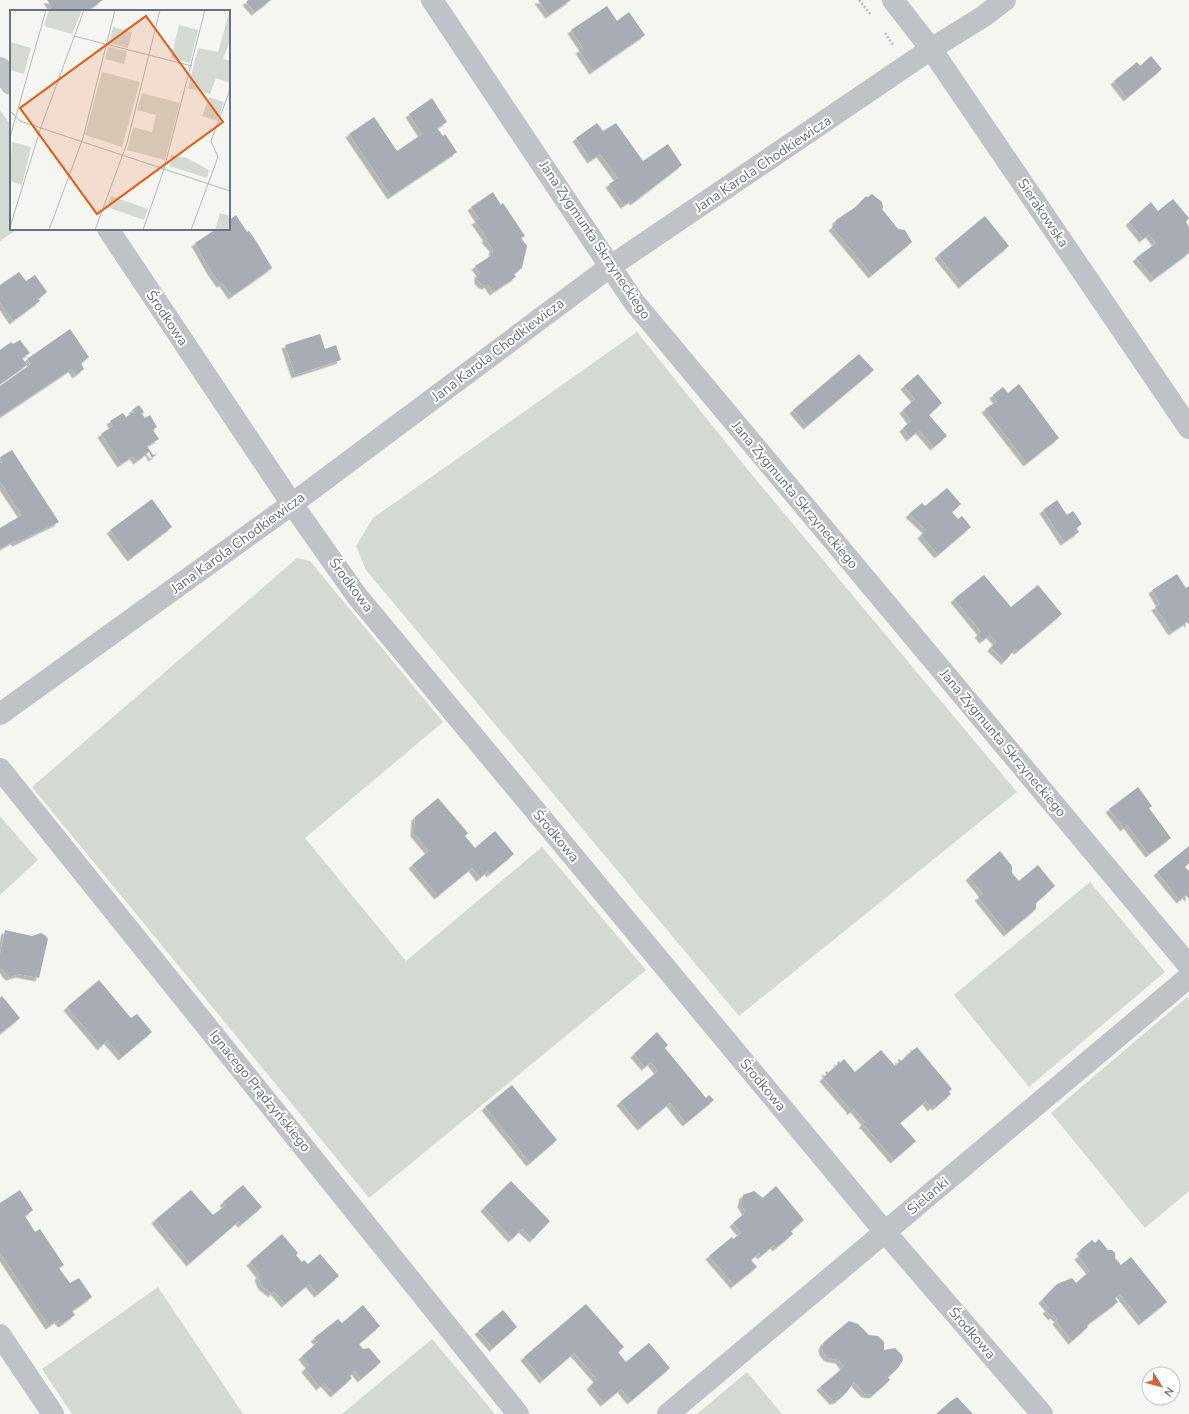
<svg xmlns="http://www.w3.org/2000/svg" width="1189" height="1414" font-family="'Nunito Sans',sans-serif">
  <style>
    .green { fill: #d4dad2 }
    .building { fill: #a7adb2; filter: url(#shadow) }
    .lines { fill: none; stroke-linecap: round; stroke-linejoin: round }
    .path { stroke: #b9bbbe; stroke-width: 2.5; stroke-dasharray: 2 2; stroke-linecap: butt }
    .minor { stroke: #bfc2c6; stroke-width: 22 }
    .labels { text-anchor: middle; dominant-baseline: central; stroke-width: 4; stroke-linejoin: round; paint-order: stroke }
    .street-label { font-size: 14px; fill: #677380; stroke: #fff }
    .inset-road { fill: none; stroke: #b4b9bd; stroke-width: 1 }
    .view { fill: #e8590c; fill-opacity: 0.15; stroke: #e8590c; stroke-width: 2 }
    .inset-edge { fill: none; stroke: #677380; stroke-width: 2 }
  </style>
  <defs>
    <filter id="shadow"><feDropShadow dx="-3.5" dy="3.5" stdDeviation="0" flood-color="#0004"/></filter>
  </defs>
  <rect width="100%" height="100%" fill="#f5f5f2"/>
  <path class="green" d="M0,110L11,126V229H18L0,241Z
    M637,332L752,475L1017,792L739,1016L366,570L356,546L373,518Z
    M297,558L310,561L443,722L305,838L406,961L542,847L646,970L369,1198L32,787Z
    M0,816L38,860L0,895Z
    M1090,882L1165,972L1029,1087L954,995Z
    M1187,997L1189,1000V1191L1145,1228L1051,1113Z
    M158,1287L243,1414H72L42,1369Z
    M432,1339L495,1414H342Z
    M747,1372L782,1414H697Z"/>
  <path class="building" d="M47,0H103L87,11H47L52,7Z
    M248,0H271L255,12L246,2Z
    M538,0H571L549,15Z
    M607,6L617,21L629,12L645,35L593,71L579,50L583,48L571,30Z
    M1151,56L1162,69L1127,98L1114,81L1137,62L1140,66Z
    M432,98L447,122L437,128L443,136L445,134L457,152L391,196L349,134L374,117L397,151L422,134L409,114Z
    M597,123L603,131L616,123L643,161L668,144L682,165L634,202L632,200L624,205L609,184L618,178L600,154L591,160L576,138Z
    M493,192L501,205L503,203L525,236L521,238L527,246L522,268L514,274L516,277L493,292L488,284L486,286L481,284L478,280V274L480,273L475,266L492,255L493,248L485,239L487,238L475,221L479,219L471,207Z
    M872,194L882,202L883,208L882,209L898,229L905,230L912,242L872,275L832,227L836,224V220L857,206L865,197H868Z
    M1173,199L1189,218L1186,222L1189,227V253L1154,279L1136,258L1156,243L1149,234L1143,239L1129,222L1151,202L1158,211Z
    M236,215L247,232L249,231L256,241L272,268L232,296L223,283L220,284L211,271L195,243L216,229H229V220Z
    M985,216L1009,246L962,285L938,255Z
    M19,272L26,281L35,275L47,292L38,299L40,301L13,321L0,302V285Z
    M70,329L89,357L81,363L84,369L76,375L72,369L0,417V386L31,364L27,359Z
    M320,334L325,349L336,345L341,360L295,375L285,345Z
    M20,340L30,353L22,358L27,365L0,384V350L11,342L13,344Z
    M859,354L874,370L807,426L793,410Z
    M918,374L942,403L929,415L947,436L934,447L919,430L910,438L903,428L911,421L903,410L915,399L904,386Z
    M1019,384L1059,438L1027,463L985,409L997,401L993,395L1003,387L1008,393Z
    M139,405L144,412L142,414L145,418L150,415L157,427L153,430L159,439L147,446L153,455L157,454L152,458L149,452L137,461L133,456L121,464L101,434L113,426L110,421L123,413L126,417L134,412L132,410Z
    M12,450L59,522L16,543L14,541L0,549V528L22,515L0,482V463L2,462L0,457Z
    M947,488L961,504L952,512L958,519L962,516L971,527L938,555L921,535L926,530L909,514L922,503L925,506Z
    M152,499L172,527L131,558L110,530Z
    M1057,500L1067,515L1073,511L1082,524L1076,528L1079,532L1064,542L1043,510Z
    M1177,574L1186,588L1189,586V625L1187,622L1172,632L1155,607L1160,604L1152,590Z
    M984,575L1011,607L1038,585L1062,614L1018,651L1015,649L1005,661L991,648L996,641L990,635L983,640L978,634L981,632L954,599Z
    M1138,787L1152,806L1149,808L1171,838L1149,854L1127,825L1124,828L1109,809Z
    M438,798L468,833L465,836L475,848L495,831L514,854L490,874L488,871L480,878L472,868L438,896L412,865L429,851L414,833L415,817Z
    M1189,846V863L1185,867L1189,871V899L1186,895L1180,900L1157,872Z
    M1000,851L1012,866V873L1019,881L1038,865L1055,886L1036,903V909L1007,933L978,897L983,894L969,877Z
    M5,930L32,936L41,933L46,936L48,939L39,978L19,974L10,977L6,974L4,970L0,969V954Z
    M99,980L131,1018L137,1014L152,1032L122,1057L107,1040L101,1047L67,1007Z
    M2,996L20,1018L0,1034V998Z
    M657,1032L668,1045L665,1048L706,1098L709,1095L714,1100L686,1123L670,1103L641,1127L620,1102L658,1071L651,1062L645,1067L634,1054Z
    M917,1047L952,1089L949,1092L951,1094L936,1107L934,1105L931,1108L926,1101L900,1123L916,1141L894,1160L864,1125L863,1126L862,1125L865,1122L854,1109L850,1112V1109L823,1078L827,1074L825,1073L827,1071L828,1073L838,1064L837,1063L839,1061L840,1063L844,1059L855,1072L881,1050L895,1066L899,1062L898,1060L899,1059L901,1061L911,1052L910,1049L912,1051Z
    M512,1085L557,1140L530,1163L485,1107Z
    M511,1181L550,1221L533,1239L522,1229L512,1239L484,1208Z
    M243,1185L262,1207L242,1224L239,1221L190,1263L155,1220L191,1190L213,1215L226,1205L223,1202Z
    M776,1186L804,1220L791,1231L793,1234L776,1248L774,1245L761,1256L759,1253L751,1260L757,1267L734,1285L709,1256L732,1237L733,1239L741,1233L733,1223L746,1212L741,1204L743,1195L754,1191L763,1198Z
    M20,1190L33,1210L25,1216L35,1232L40,1229L64,1265L59,1268L70,1283L79,1278L92,1297L72,1311L75,1315L62,1324L58,1320L49,1326L0,1253V1203Z
    M282,1234L298,1253L296,1255L302,1262L304,1260L308,1264L320,1254L339,1276L318,1294L309,1284L285,1304L274,1291L272,1294L262,1286L258,1277L260,1275L250,1262Z
    M1099,1239L1108,1250H1112L1115,1253V1258L1121,1265L1131,1257L1167,1302L1142,1322L1120,1294L1115,1298L1118,1302L1087,1325L1088,1327L1072,1341L1056,1321L1058,1319L1054,1315L1052,1317L1046,1310L1049,1308L1042,1300L1057,1284L1072,1278L1076,1283L1090,1271L1078,1256L1082,1253L1080,1250L1092,1240L1095,1243Z
    M586,1304L624,1347L618,1352L626,1362L649,1343L670,1368L631,1401L621,1389L604,1403L590,1386L597,1379L574,1353L543,1380L524,1357Z
    M363,1305L380,1326L359,1344L363,1349L369,1348L381,1362L361,1379L355,1371L350,1376L352,1378L334,1394L324,1383L320,1387L305,1369L309,1365L302,1356L318,1342L314,1338L338,1319L342,1323Z
    M503,1310L517,1327L493,1348L478,1331Z
    M849,1321L858,1324L869,1335L878,1336L884,1342V1350L895,1348L902,1355L903,1360L898,1368L888,1377L890,1380L873,1395L865,1394L854,1382L847,1392L838,1400L833,1401L820,1387L844,1367L839,1360L828,1358L823,1352L822,1347L824,1342Z
    M957,1397L973,1414H936L951,1401Z"/>
  <g class="lines">
    <path class="path" d="M859,0L871,15
      M885,33L893,45"/>
    <path class="minor" d="M432,0L634,302L1189,966
      M893,0L931,49L1189,428
      M0,68L11,84
      M108,229L292,504L357,596L885,1232L1042,1414
      M0,714L292,504L611,266L931,49L984,16L1005,0
      M0,769L518,1414
      M0,1335L53,1414
      M668,1414L1189,977"/>
  </g>
  <g class="labels">
    <g class="street-label">
      <text transform="translate(763 164) rotate(-34)">Jana Karola Chodkiewicza</text>
      <text transform="translate(1043 213) rotate(56)">Sierakowska</text>
      <text transform="translate(595 240) rotate(56)">Jana Zygmunta Skrzyneckiego</text>
      <text transform="translate(167 318) rotate(56)">Środkowa</text>
      <text transform="translate(498 350) rotate(-37)">Jana Karola Chodkiewicza</text>
      <text transform="translate(795 495) rotate(50)">Jana Zygmunta Skrzyneckiego</text>
      <text transform="translate(238 543) rotate(-36)">Jana Karola Chodkiewicza</text>
      <text transform="translate(351 585) rotate(53)">Środkowa</text>
      <text transform="translate(1003 743) rotate(50)">Jana Zygmunta Skrzyneckiego</text>
      <text transform="translate(556 836) rotate(50)">Środkowa</text>
      <text transform="translate(763 1085) rotate(50)">Środkowa</text>
      <text transform="translate(260 1091) rotate(51)">Ignacego Prądzyńskiego</text>
      <text transform="translate(928 1196) rotate(-40)">Sielanki</text>
      <text transform="translate(972 1333) rotate(49)">Środkowa</text>
    </g>
  </g>
  <g transform="translate(10 10)">
    <rect width="220" height="220" fill="#f5f5f2"/>
    <path d="M39,0H72L62,24L34,16ZM220,0V30L213,49L220,51V73L206,68L200,84L178,78L188,38L208,42ZM169,15L188,20L180,53L161,48ZM103,17L122,22L118,38L99,33ZM0,32L21,38L14,64L0,60ZM98,37L117,41L114,54L95,49ZM92,62L130,72L112,137L75,125ZM132,83L170,93L155,150L117,140L123,117L142,122L146,105L127,100ZM199,87L214,92L207,111L192,106ZM2,132L21,137L12,175L0,171ZM161,145L177,148L199,160L197,168L160,156ZM101,186L138,199L134,210L97,197ZM210,203L220,206V220H205Z" fill="#d4dad2"/>
    <path class="inset-road" d="M64,26L182,56M0,101L10,111L220,181M0,127L36,0M0,217L31,117L74,0M39,220L73,128L105,0M85,220L117,133L150,0M133,220L154,159L195,0M181,220L208,147L201,131L220,80"/>
    <path class="view" d="M136,6L213,112L87,204L10,98Z"/>
    <rect width="220" height="220" class="inset-edge"/>
  </g>
  <g transform="translate(1161 1386) rotate(126)"><circle r="19" fill="#ffffff" stroke="#c2c7cc"/>
  <path d="M0-3L7 15L0 10L-7 15Z" fill="#d06637"/>
  <text y="-6" font-size="11" font-weight="bold" text-anchor="middle" fill="#677380">N</text>
  </g>
</svg>
